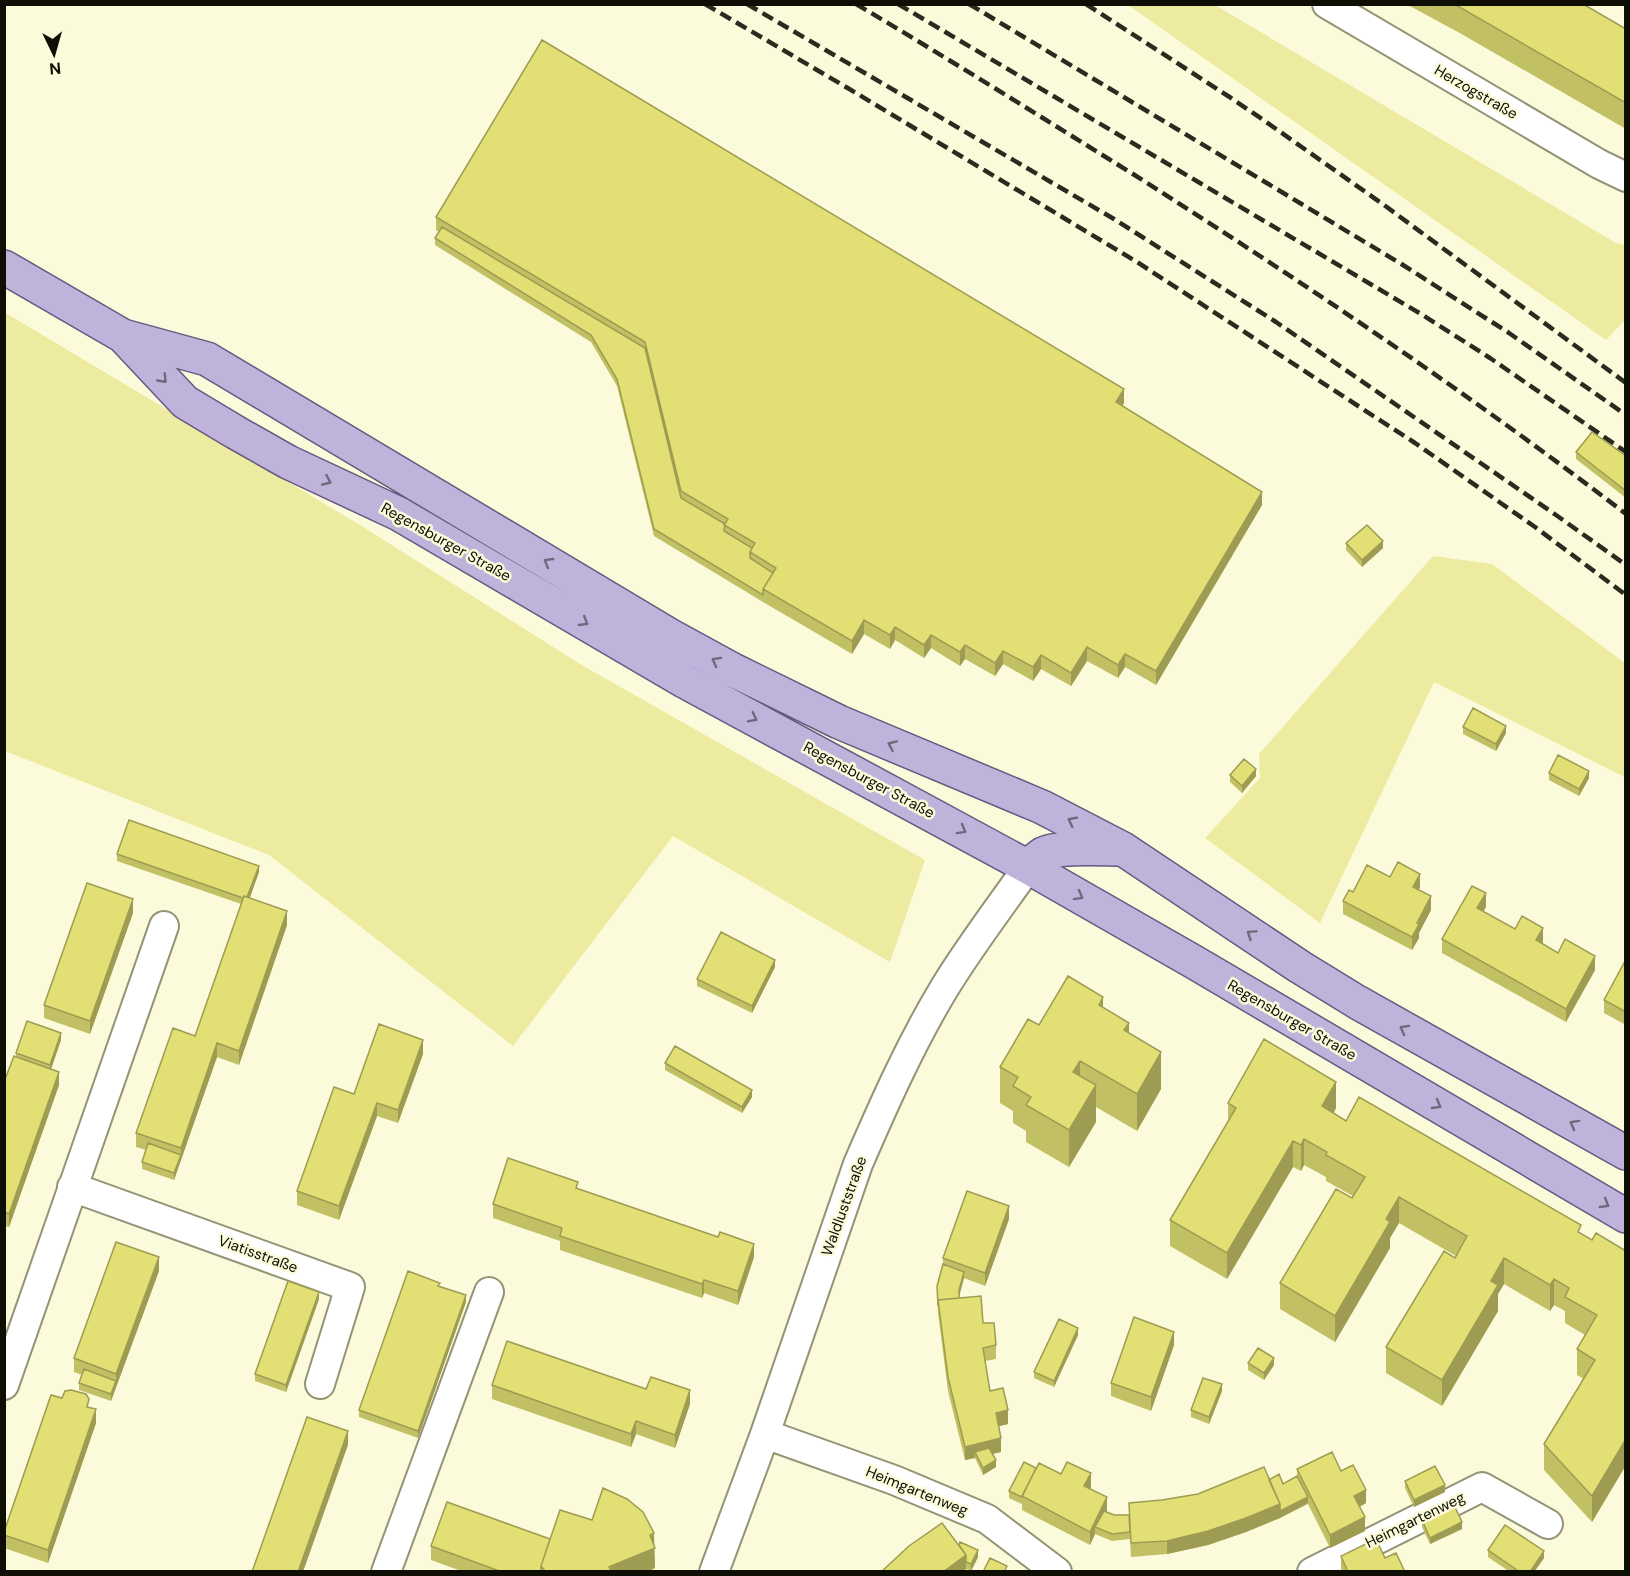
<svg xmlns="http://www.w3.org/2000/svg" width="1630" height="1576" font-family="'DM Sans',sans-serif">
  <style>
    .green { fill: #eceba0 }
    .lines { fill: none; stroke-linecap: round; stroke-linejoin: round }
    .street-casing { stroke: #939375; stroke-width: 32 }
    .primary-casing { stroke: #655981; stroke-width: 36 }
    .street { stroke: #fff; stroke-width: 28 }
    .primary { stroke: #bfb3dc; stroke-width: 33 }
    .rail { stroke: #2a2a1e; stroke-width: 4.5; stroke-dasharray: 12 6; stroke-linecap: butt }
    .wall { fill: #c2c065 }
    .shaded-wall { fill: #9e9c52 }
    .building { fill: #e2df75; stroke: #9e9c52; stroke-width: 1.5 }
    .oneway { stroke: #6f697b }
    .labels { text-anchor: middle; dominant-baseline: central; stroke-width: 5; stroke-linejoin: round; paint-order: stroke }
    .street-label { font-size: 15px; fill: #0e0e04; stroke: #fbfbdb }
  </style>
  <rect width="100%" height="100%" fill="#fbfbdb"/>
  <path class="green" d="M1128,5H1215L1616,243L1625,245V320L1606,340Z
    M4,312L360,525L580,664L925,860L890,962L673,836L513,1046L269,855L5,751Z
    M1433,556L1492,564L1625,663V777L1434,682L1320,923L1205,838L1260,778L1259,754Z"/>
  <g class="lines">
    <g class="street-casing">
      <path id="street" d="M1327,4L1599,164L1626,177
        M72,1187L350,1287L320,1384
        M4,1385L164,926
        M765,1434L894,1480L987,1519L1057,1572
        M386,1572L489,1292
        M714,1572L765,1434L858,1164C884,1104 911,1043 945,987C970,946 1000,907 1028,867
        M1312,1572L1482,1487L1548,1524"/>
    </g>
    <g class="primary-casing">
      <path id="primary" d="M4,267L123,336L207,359L669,635L733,670L839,722L1042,807L1123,849L1300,967L1357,1002L1626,1153
        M123,336L185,402L235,432L288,462L399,514L684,681L1028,867L1194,962L1626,1216
        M1028,867C1033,862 1037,858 1043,854C1058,846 1101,849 1120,849"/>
    </g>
    <use href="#street" class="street"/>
    <use href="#primary" class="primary"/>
    <path class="rail" d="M705,4L851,90L1137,262L1415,443L1535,527L1626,595
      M747,4L1114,219L1276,322L1556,515L1626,565
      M856,4C949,59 1041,117 1133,174C1301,281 1467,392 1626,514
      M898,4L1421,314L1490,358L1626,452
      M969,4L1403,265L1509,333L1626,415
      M1086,4L1228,96L1262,119L1384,205L1626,383"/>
  </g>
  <path class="wall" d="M1406,4H1583L1626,29V129L1458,32Z
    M436,217L1124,403L1122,406L1262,505L1156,685L1125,667L1118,678L1087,661L1071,686L1041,669L1033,681L1003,664L995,676L965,659L960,666L931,648L924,658L895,640L890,649L864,634L852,654L763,602L654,536L617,386L591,342L435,245V238L439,232L436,230Z
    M1576,452L1626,456V498L1576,459Z
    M1346,543L1383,548L1362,567L1346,550Z
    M1463,727L1506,733L1496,751L1463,734Z
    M1549,773L1589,778L1579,796L1549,780Z
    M1230,775L1256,776L1242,793L1230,782Z
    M117,854L259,872L249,898L287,925L239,1065L217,1057L174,1180L142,1169V1162L146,1150L136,1147V1133L195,1036L241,904L117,861Z
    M1390,877L1420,887L1419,890L1431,910L1419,933V938L1412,950L1343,914V901L1353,892Z
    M1486,907L1483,912L1515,929L1543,942L1542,943L1558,953L1595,970L1566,1022L1442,953V939Z
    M133,913L90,1034L44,1018V1005Z
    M1626,964V1025L1604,1013V1000Z
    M775,967L752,1013L697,986V979Z
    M1103,1008L1129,1033L1161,1089L1137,1131L1096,1107V1122L1069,1167L1026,1142V1131L1013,1123V1111L1000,1103V1067L1039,1025Z
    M61,1040L51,1069L59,1085L9,1227L4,1226V1082L16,1057V1053Z
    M423,1054L398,1123L377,1116L339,1220L297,1205V1191L354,1094Z
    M665,1063L752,1097L742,1113L665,1070Z
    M1228,1103L1336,1108L1334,1113L1346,1121L1581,1234L1592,1240L1626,1251V1465L1592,1522L1544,1470V1444L1584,1379L1577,1375V1349L1585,1335L1565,1323V1311L1554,1305L1550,1311L1504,1284L1498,1294V1311L1442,1406L1386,1373V1347L1456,1256L1399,1223L1390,1238V1248L1335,1342L1280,1309V1283L1353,1196L1326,1181V1177L1304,1165L1301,1171L1293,1167L1227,1279L1170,1246V1220L1228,1122Z
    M578,1189L754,1257L738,1305L704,1293L702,1298L560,1250V1241L493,1218V1204Z
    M1009,1219L985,1286L964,1278L959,1296V1298L983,1323L996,1345V1359L985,1361L990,1391L1008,1424L999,1426L1001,1452L992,1454L996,1467L983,1475L975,1458L965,1460L948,1391L938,1313L937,1286L943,1264V1258Z
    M159,1271L111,1401L79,1390V1383L82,1375L74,1372V1358Z
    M440,1286L466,1302L418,1438L359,1417V1410Z
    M319,1299L286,1392L255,1381V1374Z
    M1078,1335L1054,1387L1034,1378V1372Z
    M1174,1345L1151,1411L1111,1396V1383Z
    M1248,1363L1274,1365L1264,1380L1248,1370Z
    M492,1385L646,1389L690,1404L675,1448L636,1434L631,1447L492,1399Z
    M1222,1391L1209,1424L1191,1417V1410Z
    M89,1407L96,1423L48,1563L4,1548V1532Z
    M1036,1468L1061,1474L1091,1487L1090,1489L1107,1511L1106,1512L1114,1515H1129V1503L1162,1500L1198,1494L1269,1480L1283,1484L1297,1476V1469L1341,1471L1366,1503L1359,1507L1365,1531L1330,1548L1308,1504L1280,1518L1246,1532L1208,1545L1167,1554L1131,1557L1130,1538V1539L1112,1541L1095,1534L1090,1545L1022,1510V1504L1009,1498V1491Z
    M1405,1481L1445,1492L1414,1507L1405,1488Z
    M1422,1520L1462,1529L1430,1544L1422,1527Z
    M550,1539L654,1547L655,1568L647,1572H464L431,1560V1546Z
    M959,1545L978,1557L971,1571L966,1569L962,1572H881Z
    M1488,1550L1544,1558L1534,1572H1510L1488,1557Z
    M1341,1556L1385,1558L1405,1572H1342L1341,1569Z"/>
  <path class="shaded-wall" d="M1124,389V403L1116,416V402Z
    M1262,492V505L1156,685V671Z
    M1383,541V548L1362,567V560Z
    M864,620V634L852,654V641Z
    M895,627V640L890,649V635Z
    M931,635V648L924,658V645Z
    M965,645V659L960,666V652Z
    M1087,647V661L1071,686V673Z
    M1003,651V664L995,676V663Z
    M1125,654V667L1118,678V665Z
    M1041,655V669L1033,681V667Z
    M1506,726V733L1496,751V744Z
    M1256,769V776L1242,793V786Z
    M1589,771V778L1579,796V789Z
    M259,866V872L247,906V899Z
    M1420,874V887L1413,900V887Z
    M1486,893V907L1477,922V908Z
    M1431,896V910L1419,933V938L1412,950V937L1417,923Z
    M133,899V913L90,1034V1021Z
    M287,911V925L239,1065V1051Z
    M1543,928V942L1536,953V940Z
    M1595,956V970L1566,1022V1009Z
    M775,960V967L752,1013V1006Z
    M1103,997V1033L1099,1005Z
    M1129,1023V1059L1124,1030Z
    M61,1033V1040L50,1072V1065Z
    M423,1040V1054L398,1123V1110Z
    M217,1043V1057L174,1180V1173L181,1155V1148Z
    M1161,1052V1089L1137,1131V1094Z
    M1080,1061V1097L1073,1072Z
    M59,1072V1085L9,1227V1214Z
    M1336,1082V1108L1322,1132V1106Z
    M1096,1085V1122L1069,1167V1130Z
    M752,1090V1097L742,1113V1107Z
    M377,1103V1116L339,1220V1206Z
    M1304,1139V1165L1301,1171V1145Z
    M1293,1141V1167L1227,1279V1253Z
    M1399,1197V1223L1390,1238V1248L1335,1342V1316L1386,1219Z
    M1009,1206V1219L985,1286V1273Z
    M754,1244V1257L738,1305V1291Z
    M159,1257V1271L111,1401V1394L116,1381V1374Z
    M1504,1258V1284L1498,1294V1311L1442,1406V1380L1491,1281Z
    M964,1272V1278L959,1297V1290Z
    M1554,1279V1305L1550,1311V1285Z
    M704,1280V1293L702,1298V1284Z
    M319,1292V1299L286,1392V1385Z
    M466,1295V1302L418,1438V1431Z
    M1078,1328V1335L1054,1387V1381Z
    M1174,1332V1345L1151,1411V1397Z
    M1274,1358V1365L1264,1380V1373Z
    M1222,1384V1391L1209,1424V1417Z
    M690,1390V1404L675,1448V1435Z
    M96,1409V1423L48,1563V1550Z
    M1008,1410V1424L996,1427V1413Z
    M636,1421V1434L631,1447V1434Z
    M348,1431V1445L303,1572H298Z
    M1001,1438V1452L978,1457L975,1452V1458L965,1460V1447Z
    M1626,1439V1465L1592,1522V1496Z
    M996,1460V1467L983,1475V1468Z
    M1091,1473V1487L1084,1500V1486Z
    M1445,1485V1492L1414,1507V1500Z
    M1366,1490V1503L1354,1510V1496Z
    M1107,1497V1511L1098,1528L1095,1527V1534L1090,1545V1532Z
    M1308,1497V1503L1280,1518V1511Z
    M1280,1504V1518L1246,1532L1208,1545L1167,1554V1541Z
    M1365,1517V1531L1330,1548V1535Z
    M1462,1522V1529L1430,1544V1538Z
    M654,1533L655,1568L647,1572H609V1567Z
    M978,1550V1557L971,1571V1564Z
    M1544,1551V1558L1534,1572H1530Z
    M966,1555V1569L962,1572H943Z"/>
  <path class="building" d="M1454,4H1583L1626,29V103Z
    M542,40L1124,389L1116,402L1262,492L1156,671L1125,654L1118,665L1087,647L1071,673L1041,655L1033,667L1003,651L995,663L965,645L960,652L931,635L924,645L895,627L890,635L864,620L852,641L763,589L776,568L750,552L755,543L724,525L728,519L681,491L645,342L436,217Z
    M442,227L645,348L681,498L725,524L724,531L752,548L750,552V558L773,573L763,589V595L654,529L617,379L591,335L435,238Z
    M1592,432L1626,456V491L1576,452Z
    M1367,525L1383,541L1362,560L1346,543Z
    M1473,708L1506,726L1496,744L1463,727Z
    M1558,755L1589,771L1579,789L1549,773Z
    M1244,759L1256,769L1242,786L1230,775Z
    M129,820L259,866L247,897L244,896L243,898L117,854Z
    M1398,862L1420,874L1413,887L1431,896L1417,923L1419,924L1412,937L1343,901L1349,890L1353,892L1367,865L1390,877Z
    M87,883L133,899L90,1021L44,1005Z
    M1472,886L1486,893L1477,908L1515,929L1522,916L1543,928L1536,940L1558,953L1565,939L1595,956L1566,1009L1442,939Z
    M244,896L287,911L239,1051L217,1043L181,1148L136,1133L173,1028L195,1036Z
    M721,932L775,960L752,1006L697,979Z
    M1624,963L1626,964V1012L1604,1000Z
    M1068,976L1103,997L1099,1005L1129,1023L1124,1030L1161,1052L1137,1094L1080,1061L1073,1072L1096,1085L1069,1130L1026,1105L1031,1097L1013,1086L1018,1077L1000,1067L1028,1019L1039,1025Z
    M27,1021L61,1033L50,1065L16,1053Z
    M379,1024L423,1040L398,1110L377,1103L339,1206L297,1191L334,1087L354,1094Z
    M1264,1039L1336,1082L1322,1106L1346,1121L1359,1097L1581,1225L1578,1232L1592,1240L1596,1233L1626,1251V1439L1592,1496L1544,1444L1595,1360L1577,1349L1597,1315L1565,1297L1569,1288L1554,1279L1550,1285L1504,1258L1491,1281L1498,1285L1442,1380L1386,1347L1444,1251L1455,1258L1467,1236L1399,1197L1386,1219L1390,1222L1335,1316L1280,1283L1336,1189L1352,1198L1365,1177L1326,1155L1327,1152L1304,1139L1301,1145L1293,1141L1227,1253L1170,1220L1236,1108L1228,1103Z
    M675,1046L752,1090L742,1107L665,1063Z
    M14,1056L59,1072L9,1214L4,1212V1082Z
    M148,1143L181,1155L174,1173L142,1162Z
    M508,1158L578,1182L576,1188L718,1237L720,1232L754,1244L738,1291L704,1280L702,1284L560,1236L562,1228L493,1204Z
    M967,1191L1009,1206L985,1273L943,1258Z
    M116,1242L159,1257L116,1374L74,1358Z
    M943,1264L964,1272L959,1290V1298L938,1300V1306L937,1286Z
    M408,1271L440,1283L438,1286L466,1295L418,1431L359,1410Z
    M288,1281L319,1292L286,1385L255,1374Z
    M981,1296L983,1323H994L996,1345L983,1348L990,1391L1003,1388L1008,1410L996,1413L1001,1438L965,1447L948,1377L938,1300Z
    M1134,1317L1174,1332L1151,1397L1111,1383Z
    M1059,1319L1078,1328L1054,1381L1034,1372Z
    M507,1341L646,1389L651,1377L690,1390L675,1435L636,1421L631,1434L492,1385Z
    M1258,1348L1274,1358L1264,1373L1248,1363Z
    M84,1369L116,1381L111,1394L79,1383Z
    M1203,1378L1222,1384L1209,1417L1191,1410Z
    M71,1390L86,1394L89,1399L87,1407L96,1409L48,1550L4,1535V1532L51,1395L62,1398L65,1391Z
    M307,1417L348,1431L298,1572H252Z
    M989,1448L996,1460L983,1468L975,1452Z
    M1332,1452L1341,1471L1353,1465L1366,1490L1354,1496L1365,1517L1330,1535L1297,1469Z
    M1024,1462L1036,1468L1022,1497L1009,1491Z
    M1067,1462L1091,1473L1084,1486L1107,1497L1090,1532L1022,1496L1039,1463L1061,1474Z
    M1435,1466L1445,1485L1414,1500L1405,1481Z
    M1264,1467L1280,1504L1246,1518L1208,1531L1167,1541L1131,1543L1129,1503L1162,1500L1198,1494Z
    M1279,1474L1283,1484L1297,1476L1308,1497L1280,1511V1504L1269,1480Z
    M603,1488L627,1499L643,1512L654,1533L650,1535L655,1548L609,1567L611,1571L609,1572H546L541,1566L560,1510L592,1520Z
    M447,1502L550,1539L541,1566V1572H502L431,1546Z
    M1454,1505L1462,1522L1430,1538L1422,1520Z
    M1104,1511L1114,1515H1129L1130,1532L1112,1534L1095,1527Z
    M942,1523L966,1555L943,1572H881L909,1546Z
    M1505,1525L1544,1551L1530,1572H1520L1488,1550Z
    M1376,1539L1385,1558L1396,1553L1405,1572H1348L1341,1556Z
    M960,1542L978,1550L971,1564L966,1562V1555L959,1545Z
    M990,1558L1007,1566L1004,1572H983Z"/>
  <defs><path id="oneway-chevron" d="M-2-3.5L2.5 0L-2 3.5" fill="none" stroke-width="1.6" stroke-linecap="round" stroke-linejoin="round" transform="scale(1.5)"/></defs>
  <g class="oneway">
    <use href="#oneway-chevron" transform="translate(163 379) rotate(46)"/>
    <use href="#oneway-chevron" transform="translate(327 481) rotate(24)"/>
    <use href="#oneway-chevron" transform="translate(548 562) rotate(-149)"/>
    <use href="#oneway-chevron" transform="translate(584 622) rotate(31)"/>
    <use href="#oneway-chevron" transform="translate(716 661) rotate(-151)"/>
    <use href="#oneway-chevron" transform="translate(753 718) rotate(27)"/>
    <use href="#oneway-chevron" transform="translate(892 745) rotate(-157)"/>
    <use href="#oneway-chevron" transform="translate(1072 821) rotate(-153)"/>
    <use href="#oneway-chevron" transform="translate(962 830) rotate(29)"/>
    <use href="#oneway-chevron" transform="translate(1079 896) rotate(29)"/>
    <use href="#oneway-chevron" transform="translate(1251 934) rotate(-146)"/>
    <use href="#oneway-chevron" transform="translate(1404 1029) rotate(-151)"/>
    <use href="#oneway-chevron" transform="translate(1437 1105) rotate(30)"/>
    <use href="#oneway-chevron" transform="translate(1574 1124) rotate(-151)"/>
    <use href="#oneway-chevron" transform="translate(1605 1204) rotate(31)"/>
  </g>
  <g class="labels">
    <g class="street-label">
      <text transform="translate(1476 92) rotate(30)">Herzogstraße</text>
      <text transform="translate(446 542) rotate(29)">Regensburger Straße</text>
      <text transform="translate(869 780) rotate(28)">Regensburger Straße</text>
      <text transform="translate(1292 1020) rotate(30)">Regensburger Straße</text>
      <text transform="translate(844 1206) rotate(-70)">Waldluststraße</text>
      <text transform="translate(258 1254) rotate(20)">Viatisstraße</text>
      <text transform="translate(917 1491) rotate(22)">Heimgartenweg</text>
      <text transform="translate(1415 1520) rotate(-26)">Heimgartenweg</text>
    </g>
  </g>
  <rect width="1630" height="1576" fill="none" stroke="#0e0e04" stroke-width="12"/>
  <g transform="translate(54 54) rotate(175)" stroke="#fbfbdb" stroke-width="4.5" paint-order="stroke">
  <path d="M0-4.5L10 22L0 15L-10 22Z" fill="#0e0e04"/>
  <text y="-9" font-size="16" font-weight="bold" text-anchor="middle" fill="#0e0e04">N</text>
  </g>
</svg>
